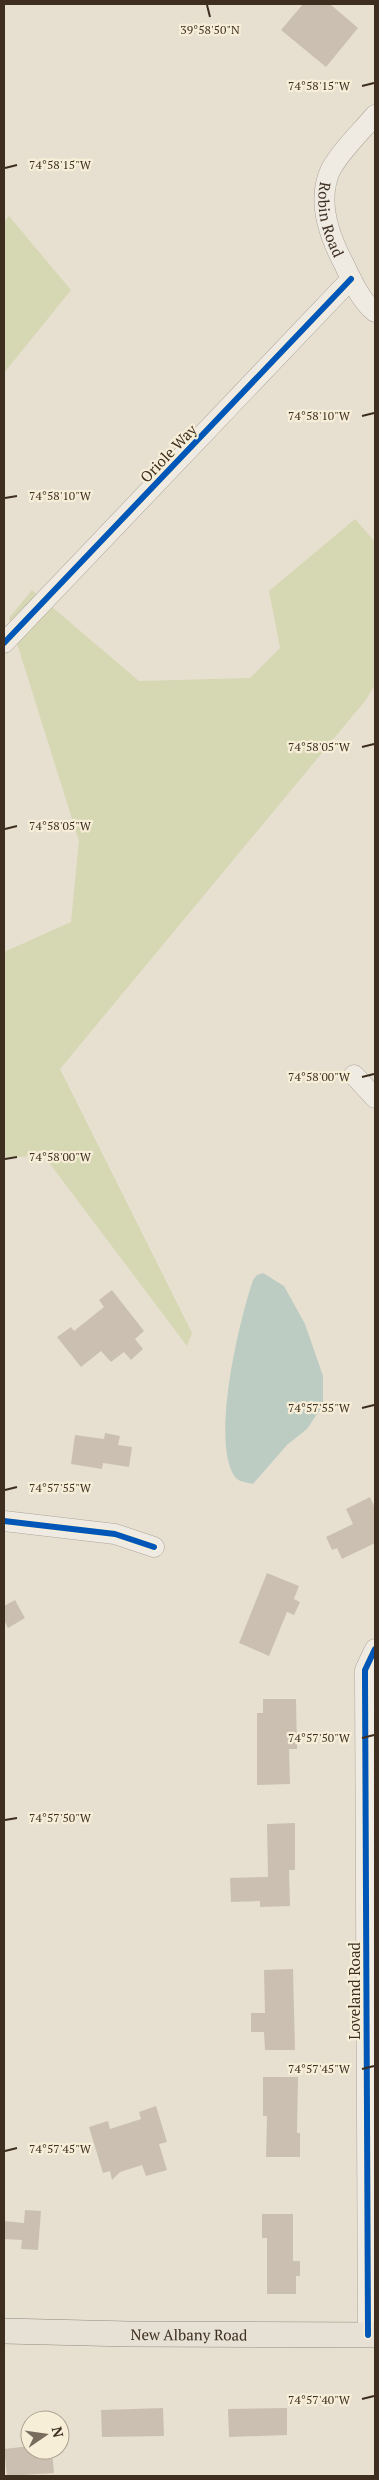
<svg xmlns="http://www.w3.org/2000/svg" width="379" height="2480" font-family="'PT Serif',serif">
  <style>
    .green { fill: #d6d7b3 }
    .water { fill: #bcccc2 }
    .building { fill: #cbbfb2 }
    .lines { fill: none; stroke-linecap: round; stroke-linejoin: round }
    .minor-casing { stroke: #ada599; stroke-width: 21 }
    .major-casing { stroke: #928b80; stroke-width: 26 }
    .minor { stroke: #efebe3; stroke-width: 20 }
    .major { stroke: #e6e1d4; stroke-width: 25 }
    .cycleway-casing { stroke: #f7eed8; stroke-width: 9 }
    .cycleway { stroke: #0057b8; stroke-width: 6 }
    .ticks { fill: none; stroke: #3d2e20; stroke-width: 2 }
    .labels { text-anchor: middle; dominant-baseline: central; stroke-width: 4.5; stroke-linejoin: round; paint-order: stroke }
    .street-label { font-size: 15px; fill: #3d2e20; stroke: #f7eed8 }
    .ticks-label { font-size: 12px; text-anchor: middle; fill: #3d2e20; stroke: #f7eed8; stroke-width: 4.5; stroke-linejoin: round; paint-order: stroke }
  </style>
  <rect width="100%" height="100%" fill="#e7e0d1"/>
  <path class="green" d="M9,216L71,290L4,373V222Z
    M355,519L375,542V685L365,701L60,1069L192,1333L187,1346L44,1156L4,1157V952L71,922L79,841L9,618L32,590L139,681L250,678L280,648L269,591Z"/>
  <path class="water" d="M263,1273L284,1286L305,1324L323,1376V1405L307,1429L287,1445L253,1484C245,1482 237,1482 233,1474C212,1435 239,1322 253,1280L257,1275Z"/>
  <path class="building" d="M303,4H330L358,28L326,67L281,30Z
    M112,1290L144,1331L135,1339L143,1349L131,1360L124,1352L111,1362L101,1351L81,1367L57,1337L71,1327L74,1331L104,1307L99,1300Z
    M105,1433L120,1436L118,1445L132,1447L129,1467L103,1463L102,1469L71,1464L75,1435L104,1439Z
    M370,1497L375,1508V1543L342,1559L337,1548L332,1550L326,1537L353,1524L346,1509Z
    M267,1573L299,1586L294,1599L300,1602L294,1615L287,1612L269,1656L239,1643Z
    M15,1600L25,1618L8,1628L4,1620V1606Z
    M263,1699H296L297,1749H289L290,1784L257,1785V1713H263Z
    M295,1823V1870H289L290,1906L260,1907V1901L231,1902L230,1878L268,1877L267,1824Z
    M293,1969L295,2050H265L264,2032H251V2013H265L264,1970Z
    M263,2077H298L297,2133H300V2157H266L267,2116H263Z
    M156,2106L167,2142L159,2144L167,2170L146,2176L142,2165L120,2172L112,2180L110,2171L103,2173L89,2127L108,2121L110,2129L141,2119L139,2112Z
    M25,2210L41,2211L38,2250L21,2249L22,2240L4,2239V2221L24,2223Z
    M262,2214H293V2261H300V2276H296V2294H267V2238H262Z
    M163,2408L164,2436L102,2437L101,2410Z
    M287,2408V2435L229,2437L228,2409Z
    M30,2446V2450H52L54,2473L7,2476L4,2449Z"/>
  <g class="lines">
    <g class="minor-casing">
      <g id="minor">
        <path id="s1" d="M375,115C361,132 342,149 331,169C316,200 329,236 344,264C352,281 361,301 375,312"/>
        <path d="M4,643L351,279"/>
        <path d="M354,1075L375,1098"/>
        <path d="M4,1521L115,1534L154,1547"/>
        <path d="M368,2335L365,1677V1670L375,1649"/>
      </g>
    </g>
    <g class="major-casing">
      <g id="major">
        <path id="s2" d="M4,2331L129,2334L375,2335"/>
      </g>
    </g>
    <use href="#minor" class="minor"/>
    <use href="#major" class="major"/>
    <g class="cycleway-casing">
      <path id="cycleway" d="M4,643L351,279
        M4,1521L115,1534L154,1547
        M368,2335L365,1677V1670L375,1649"/>
    </g>
    <use href="#cycleway" class="cycleway"/>
  </g>
  <path class="ticks" d="M207,5L210,17M362,86L374,83M5,168L17,165M362,416L374,413M5,498L17,496M362,747L374,744M5,829L17,826M362,1077L374,1074M5,1159L17,1157M362,1408L374,1405M5,1490L17,1487M362,1738L374,1735M5,1820L17,1818M362,2069L374,2066M5,2151L17,2148M362,2399L374,2396"/>
  <g class="labels">
    <g class="street-label">
      <text stroke="none"><textPath href="#s1" startOffset="122">Robin Road</textPath></text>
      <text transform="translate(168 453) rotate(-46)">Oriole Way</text>
      <text transform="translate(354 1991) rotate(-90)">Loveland Road</text>
      <text stroke="none"><textPath href="#s2" startOffset="185">New Albany Road</textPath></text>
    </g>
  </g>
  <g class="ticks-label">
    <text x="210" y="34">39°58'50"N</text>
    <text x="319" y="90">74°58'15"W</text>
    <text x="60" y="169">74°58'15"W</text>
    <text x="319" y="420">74°58'10"W</text>
    <text x="60" y="500">74°58'10"W</text>
    <text x="319" y="751">74°58'05"W</text>
    <text x="60" y="830">74°58'05"W</text>
    <text x="319" y="1081">74°58'00"W</text>
    <text x="60" y="1161">74°58'00"W</text>
    <text x="319" y="1412">74°57'55"W</text>
    <text x="60" y="1492">74°57'55"W</text>
    <text x="319" y="1742">74°57'50"W</text>
    <text x="60" y="1822">74°57'50"W</text>
    <text x="319" y="2073">74°57'45"W</text>
    <text x="60" y="2153">74°57'45"W</text>
    <text x="319" y="2404">74°57'40"W</text>
  </g>
  <rect width="379" height="2480" fill="none" stroke="#3d2e20" stroke-width="10"/>
  <g transform="translate(45 2435) rotate(77)"><circle r="24" fill="#f7eed8" stroke="#ada18e"/>
  <path d="M0-4L9 19L0 12L-9 19Z" fill="#786c5e"/>
  <text y="-8" font-size="14" font-weight="bold" text-anchor="middle" fill="#3d2e20">N</text>
  </g>
</svg>
